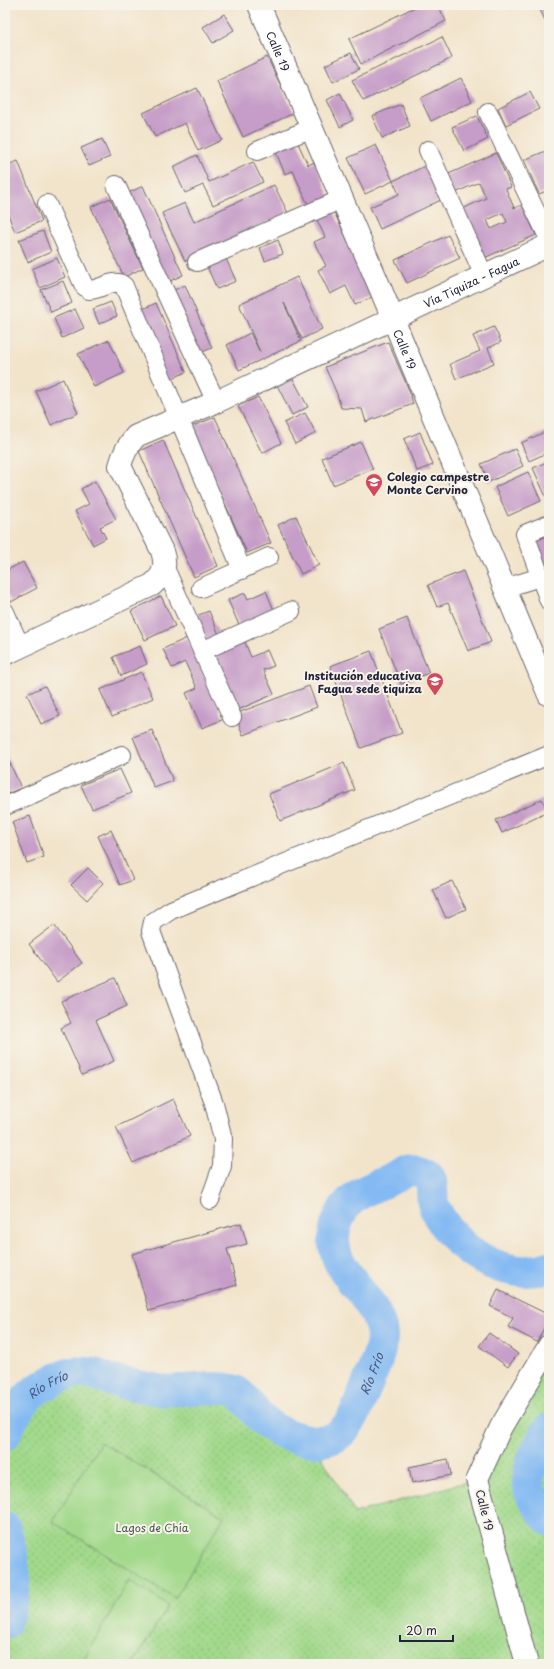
<svg xmlns="http://www.w3.org/2000/svg" width="554" height="1669" font-family="'Playpen Sans',sans-serif">
  <style>
    .green { fill: url(#green-dots); stroke: #627e63 }
    .pitch { fill: #a2d98b; stroke: #627e63 }
    .lines { fill: none; stroke-linecap: round; stroke-linejoin: round }
    .river { stroke: #84baf3; stroke-width: 32 }
    .building { fill: #c69dc8; fill-rule: evenodd }
    .minor-casing { stroke: #6b666d; stroke-width: 20 }
    .tertiary-casing { stroke: #6b666d; stroke-width: 24 }
    .minor { stroke: #fff; stroke-width: 18 }
    .tertiary { stroke: #fff; stroke-width: 22 }
    .labels { text-anchor: middle; dominant-baseline: central; stroke-width: 4; stroke-linejoin: round; paint-order: stroke }
    .street-label { font-size: 11px; fill: #22223b; stroke: #f7f3e8 }
    .poi-label { font-size: 11px; font-weight: bold; fill: #22223b; stroke: #f7f3e8; text-anchor: start }
    .park-label { font-size: 11px; fill: #485953; stroke: #f7f3e8 }
    .water-label { font-size: 12px; font-style: italic; fill: #44577b; stroke: #f7f3e8 }
  </style>
  <defs>
    <pattern id="green-dots" width="8" height="8" patternUnits="userSpaceOnUse"><rect width="8" height="8" fill="#a2d98b"/><path d="M2 2h.1M6 6h.1" fill="none" stroke="#8bba79" stroke-width="1.8" stroke-linecap="round"/></pattern>
  </defs>
  <rect width="100%" height="100%" fill="#f7f3e8"/>
  <filter id="ink" filterUnits="userSpaceOnUse"><feTurbulence type="fractalNoise" baseFrequency=".025" numOctaves="2"/><feDisplacementMap in="SourceGraphic" scale="8" xChannelSelector="R" yChannelSelector="G"/><feConvolveMatrix kernelMatrix="1 2 1 2 8 2 1 2 1" color-interpolation-filters="sRGB"/></filter>
  <filter id="wash" filterUnits="userSpaceOnUse"><feTurbulence type="fractalNoise" baseFrequency=".012" numOctaves="4" result="noise"/><feDisplacementMap in="SourceGraphic" scale="16" xChannelSelector="R" yChannelSelector="G"/><feGaussianBlur stdDeviation="0.9" result="paint"/><feColorMatrix in="noise" values="0 0 0 0 0 0 0 0 0 0 0 0 0 0 0 0 0 1.4 0 .05"/><feComposite in="paint" operator="in"/></filter>
  <g filter="url(#wash)">
    <rect width="100%" height="100%" fill="#f2e4cb"/>
    <path class="green" d="M549,1346V1664H5V1623L10,1609L16,1579L13,1556L5,1528V1435L13,1417L30,1395L56,1380L73,1373L94,1374L114,1381L159,1390L224,1389L237,1392L267,1424L286,1435L312,1441L355,1513L477,1479Z"/>
    <path class="pitch" d="M101,1442L224,1517L175,1598L53,1522Z
      M129,1580L168,1606L133,1664H81Z"/>
    <g class="lines">
      <g class="river">
        <path d="M549,1429C543,1437 539,1445 535,1454C522,1483 528,1496 549,1520"/>
        <path id="s1" d="M5,1435C11,1421 18,1408 29,1396C37,1388 61,1375 73,1373C79,1372 88,1373 94,1374C101,1375 107,1379 114,1381C129,1384 145,1388 159,1390C179,1393 222,1383 237,1392C246,1398 257,1416 266,1423C281,1435 315,1446 333,1438C348,1431 358,1408 363,1394C369,1380 382,1352 382,1337C380,1289 309,1267 343,1210C355,1189 386,1185 406,1171C415,1169 421,1171 429,1176C430,1179 432,1184 432,1188C433,1195 431,1201 435,1209C454,1249 504,1283 549,1267"/>
        <path d="M5,1528C15,1566 20,1584 5,1623"/>
      </g>
    </g>
    <g id="blocks">
      <path class="building" d="M296,5H312L300,12Z
        M419,5H438L446,21L361,64L349,39Z
        M538,5H549V28L540,10Z
        M224,14L234,30L213,43L203,27Z
        M442,37L452,58L363,101L352,80Z
        M351,53L359,69L333,82L325,65Z
        M267,57L294,113L243,137L217,81Z
        M461,78L472,101L431,121L420,98Z
        M197,88L222,140L198,151L185,123L155,137L143,113Z
        M530,92L539,109L506,125L498,108Z
        M340,93L353,120L340,127L327,100Z
        M401,104L410,126L382,138L372,116Z
        M477,116L488,139L464,151L452,127Z
        M102,139L110,157L89,166L81,148Z
        M297,141L308,165L315,162L330,198L309,207L293,171L285,174L275,150Z
        M549,143V190L539,194L524,160L548,150L546,145Z
        M376,145L393,181L425,166L441,200L380,229L370,207L399,194L393,181L365,194L348,158Z
        M496,153L511,187L506,189L514,208L522,205L536,235L482,259L460,210L486,198L479,182L453,194L444,176ZM503,213L507,222L491,229L487,220Z
        M197,155L209,182L253,162L263,182L213,205L203,185L185,193L173,167Z
        M18,161L42,221L15,232L5,207V166Z
        M274,185L288,213L185,261L162,213L185,203L194,222Z
        M143,186L183,275L164,284L124,195Z
        M110,198L143,268L124,277L91,207Z
        M333,210L374,296L355,305L346,286L330,294L318,270L326,266L314,242L325,237L316,218Z
        M43,231L51,252L28,262L19,240Z
        M448,235L460,258L407,283L395,260Z
        M278,240L283,254L265,261L260,248Z
        M224,254L236,281L217,289L205,262Z
        M57,258L65,277L40,288L32,269Z
        M297,277L322,329L302,339L284,303L301,341L239,370L227,345L250,333L260,352L239,304Z
        M63,281L72,303L51,312L41,290Z
        M185,285L212,348L195,355L168,293Z
        M111,302L117,316L99,324L93,309Z
        M156,303L186,372L167,381L136,312Z
        M75,309L84,328L62,338L54,318Z
        M494,327L501,342L488,348L494,363L456,379L450,364L480,351L473,336Z
        M109,340L124,373L94,387L78,354Z
        M388,342L409,390L413,404L366,422L362,409L341,408L337,394L325,367Z
        M292,377L308,407L292,415L277,385Z
        M63,379L78,413L51,425L36,391Z
        M258,397L281,443L262,453L238,406Z
        M305,413L316,433L295,444L284,423Z
        M215,417L271,543L247,553L191,427Z
        M549,430V452L529,461L521,443Z
        M420,432L433,465L417,471L404,439Z
        M163,440L218,566L194,577L139,451Z
        M361,442L373,469L333,485L322,458Z
        M515,449L523,466L489,482L481,464Z
        M549,461V496L546,497L533,468Z
        M528,472L541,501L508,516L495,487Z
        M95,481L116,519L100,527L106,538L93,545L75,511L89,504L81,489Z
        M296,516L319,565L301,574L278,525Z
        M549,535V570L547,571L534,542Z
        M23,562L37,588L11,602L5,591V571Z
        M463,571L491,642L468,651L448,603L437,607L428,585Z
        M266,591L274,610L239,625L228,600L245,593L248,599Z
        M161,596L175,626L145,640L131,611Z
        M209,611L220,637L208,642L196,616Z
        M407,618L429,673L401,684L379,629Z
        M242,635L251,657L267,650L274,666L263,670L274,694L238,710L211,649Z
        M187,638L224,719L202,728L186,693L197,688L185,662L172,668L163,649Z
        M140,646L147,664L121,676L113,657Z
        M371,651L402,733L361,748L330,666Z
        M141,672L153,698L112,717L100,690Z
        M45,686L60,716L41,724L27,694Z
        M309,686L317,707L243,735L235,714Z
        M152,730L173,781L154,788L133,737Z
        M5,752L21,788L5,795Z
        M344,763L355,790L280,821L269,794Z
        M120,769L131,793L92,809L81,785Z
        M542,799L548,811L502,833L496,820Z
        M30,816L44,857L27,863L12,822Z
        M111,830L133,880L120,885L98,836Z
        M88,868L103,883L87,900L71,885Z
        M452,881L466,909L446,918L433,890Z
        M54,925L82,963L57,982L29,944Z
        M115,978L127,1006L96,1020L114,1061L82,1075L61,1028L71,1023L61,1001Z
        M173,1099L190,1136L133,1163L116,1127Z
        M241,1223L247,1244L227,1249L237,1285L149,1311L132,1254Z
        M498,1290L549,1315V1318L537,1342L508,1327L513,1318L490,1306Z
        M489,1333L518,1354L508,1367L479,1346Z
        M448,1459L451,1475L412,1483L409,1467Z"/>
    </g>
  </g>
  <g filter="url(#ink)">
    <use href="#blocks" fill-opacity="0" stroke="#6b666d" stroke-width="1"/>
    <g class="lines">
      <g class="minor-casing">
        <path id="minor" d="M488,112L549,239
          M428,150L484,276
          M257,151L312,128
          M116,185L216,402
          M47,204L84,286L89,290C101,290 114,277 124,286L242,570
          M197,262L342,199
          M549,524L525,534L549,601
          M165,568L232,717
          M201,588L269,557
          M505,588L540,577
          M5,612L20,646
          M202,651L291,611
          M5,806L122,755
          M210,1200L222,1166L223,1139L214,1103L155,942L151,931L153,922L171,910L549,755"/>
      </g>
      <g class="tertiary-casing">
        <g id="tertiary">
          <path id="s2" d="M259,5L381,290L549,695"/>
          <path id="s3" d="M5,654L152,585C164,575 167,566 162,551L120,466C123,454 127,446 136,436L216,402L549,245"/>
          <path d="M527,1664L477,1479L501,1427L549,1346"/>
        </g>
      </g>
      <use href="#minor" class="minor"/>
      <use href="#tertiary" class="tertiary"/>
    </g>
  </g>
  <defs>
    <g id="school-pin" transform="scale(0.9)"><path d="M0 17L-7.5 6A9.5 9.5 0 1 1 7.5 6Z" fill="#d1495b" stroke="#f7f3e8"/><path d="M0-5L7-2L0 1L-7-2ZM-4 1L0 2.5L4 1V4Q0 6-4 4Z" fill="#fff"/></g>
  </defs>
  <g fill-rule="evenodd">
    <use href="#school-pin" x="374" y="482"/>
    <use href="#school-pin" x="435" y="681"/>
  </g>
  <g class="labels">
    <g class="street-label">
      <text stroke="none"><textPath href="#s2" startOffset="50">Calle 19</textPath></text>
      <text stroke="none"><textPath href="#s3" startOffset="699">Vía Tiquiza - Fagua</textPath></text>
      <text stroke="none"><textPath href="#s2" startOffset="374">Calle 19</textPath></text>
      <text transform="translate(485 1510) rotate(76)">Calle 19</text>
    </g>
    <g class="poi-label">
      <text x="387" y="476">Colegio campestre<tspan x="387" dy="13">Monte Cervino</tspan></text>
      <text x="422" y="675" text-anchor="end">Institución educativa<tspan x="422" dy="13">Fagua sede tiquiza</tspan></text>
    </g>
    <g class="park-label">
      <text x="152" y="1527">Lagos de Chía</text>
    </g>
    <g class="water-label">
      <text stroke="none"><textPath href="#s1" startOffset="453">Río Frío</textPath></text>
      <text stroke="none"><textPath href="#s1" startOffset="68">Río Frío</textPath></text>
    </g>
  </g>
  <rect width="554" height="1669" fill="none" stroke="#f7f3e8" stroke-width="20"/>
  <path d="M400 1635v6h53v-6" fill="none" stroke="#22223b" stroke-width="2"/>
  <text x="406" y="1635" font-size="12" fill="#22223b" stroke="#f7f3e8" stroke-width="3" paint-order="stroke">20 m</text>
</svg>
